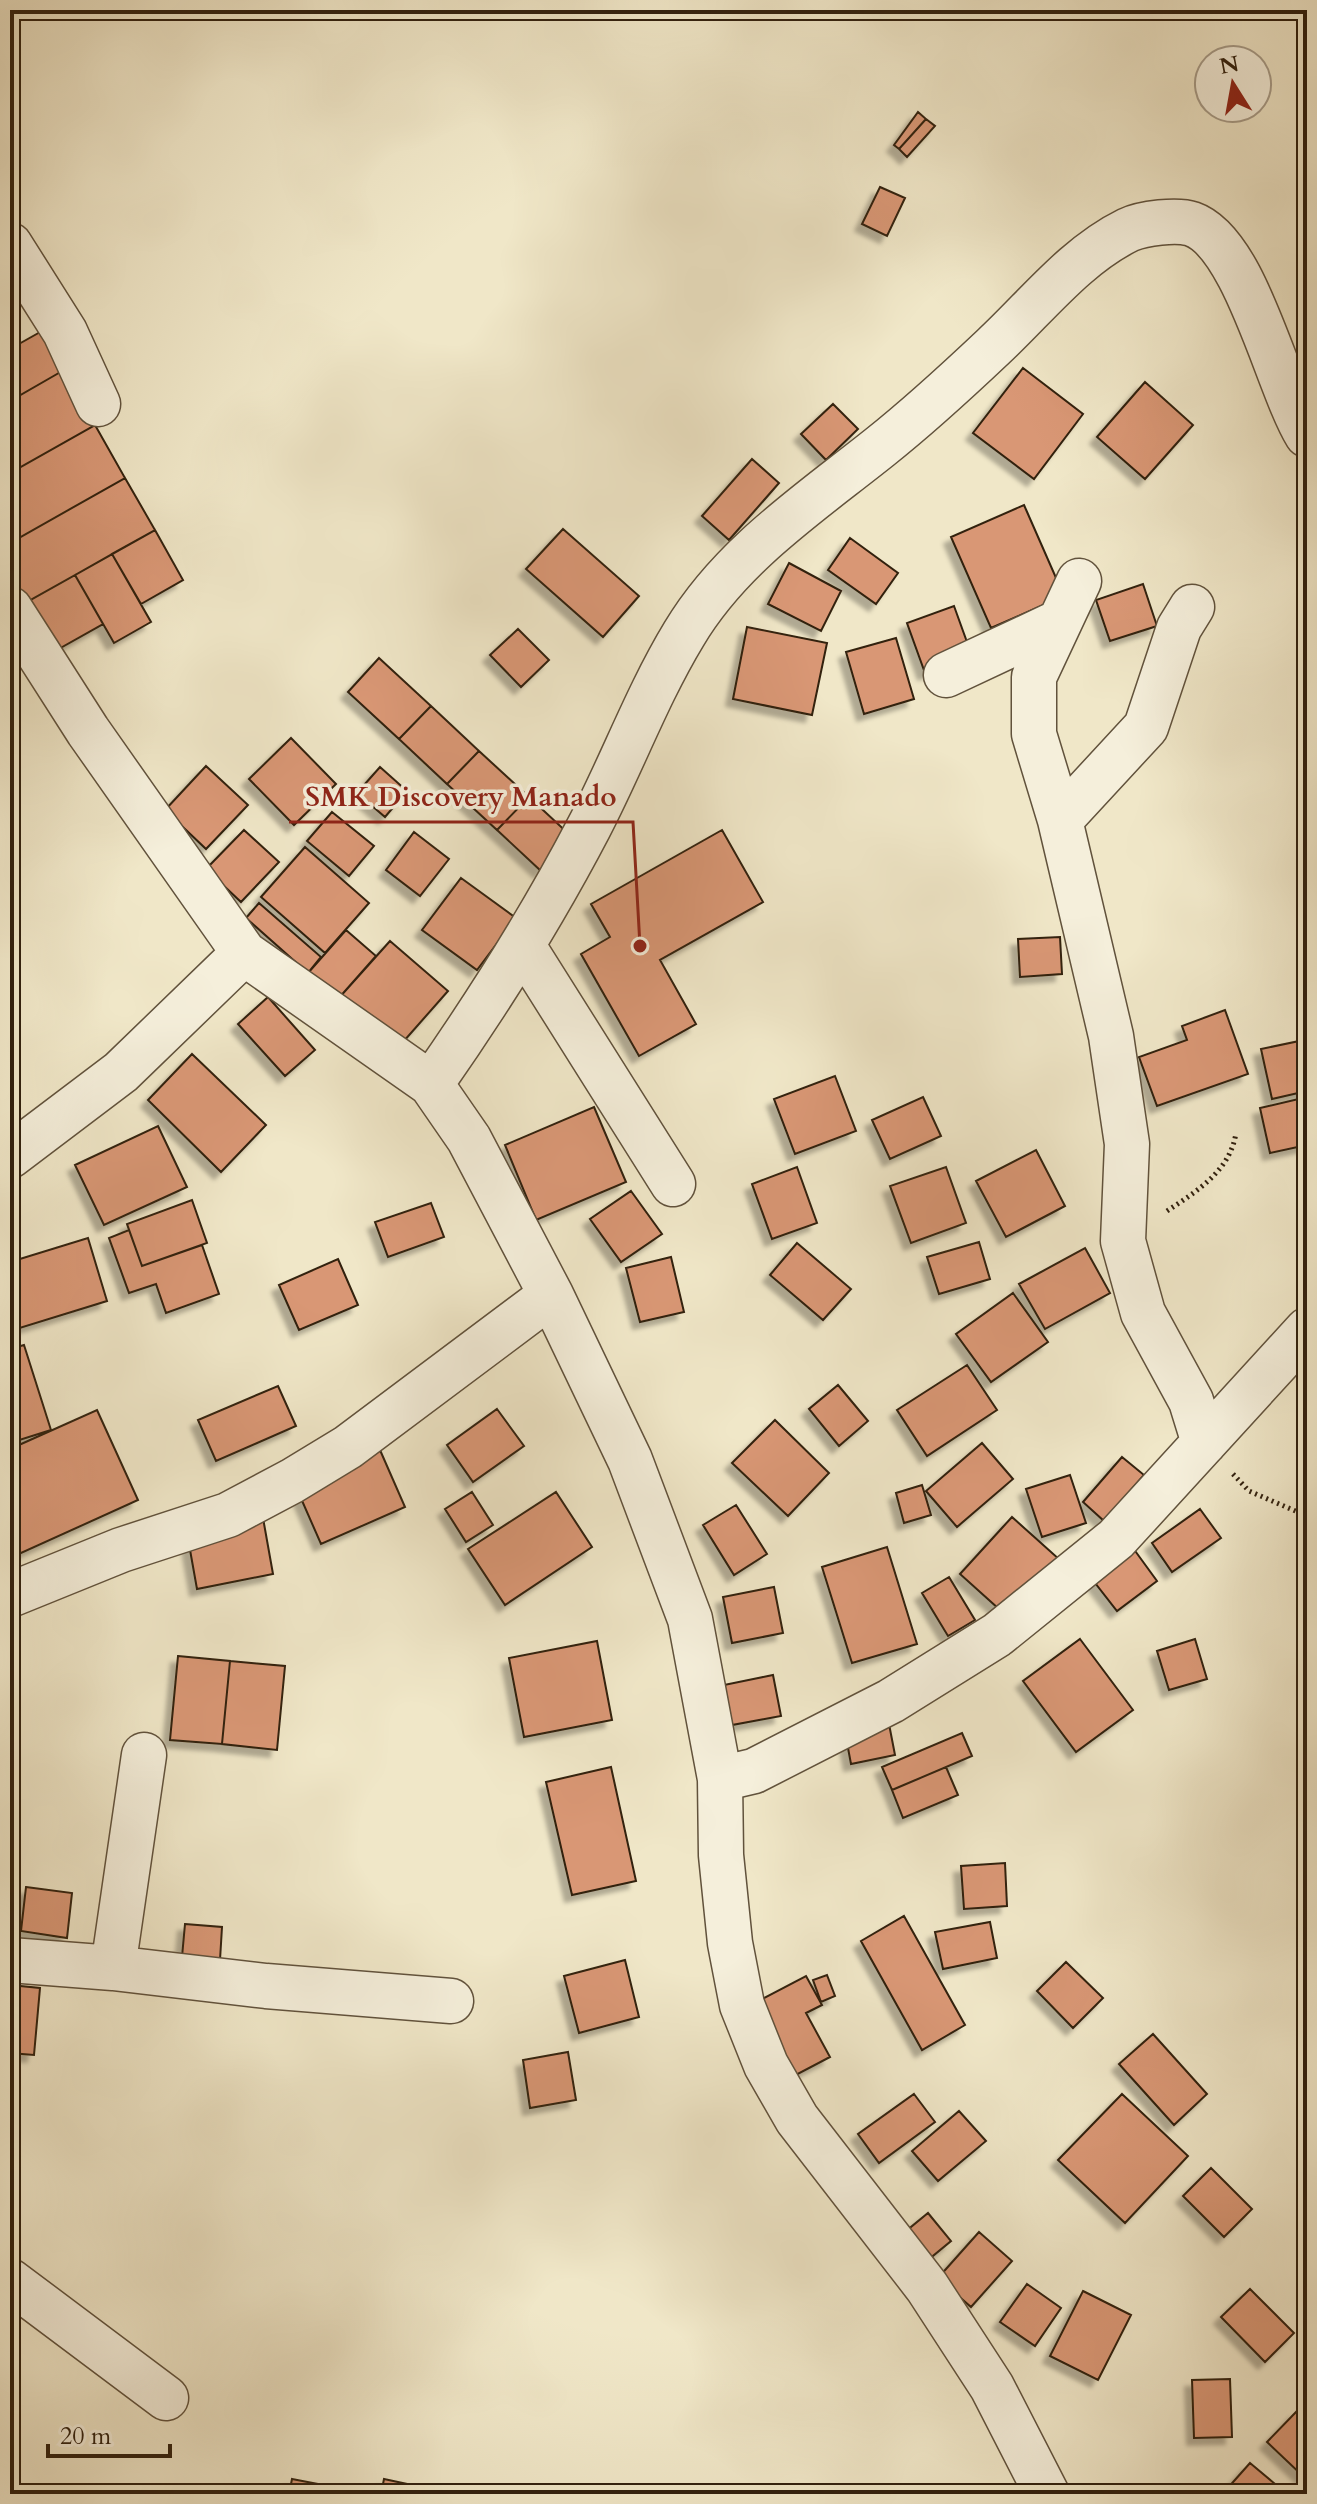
<svg xmlns="http://www.w3.org/2000/svg" width="1317" height="2504" font-family="Cardo,serif">
  <style>
    .building { fill: #d99775; stroke: #31200e; stroke-width: 2; filter: url(#shadow) }
    .lines { fill: none; stroke-linecap: round; stroke-linejoin: round }
    .street-casing { stroke: #61523c; stroke-width: 47 }
    .path { stroke: #31200e; stroke-width: 5; stroke-dasharray: 2 4; stroke-linecap: butt }
    .street { stroke: #f5efdb; stroke-width: 44 }
    .leader { fill: none; stroke: #8f2418; stroke-width: 3 }
    .callout-dot { fill: #8f2418; stroke: #f5efdb; stroke-width: 3 }
    .callout-label { font-size: 28px; text-anchor: middle; font-weight: bold; fill: #8f2418; stroke: #f5efdb; stroke-width: 7; stroke-linejoin: round; paint-order: stroke }
  </style>
  <defs>
    <filter id="shadow"><feDropShadow dx="-7" dy="7" stdDeviation="2" flood-color="#0004"/></filter>
  </defs>
  <rect width="100%" height="100%" fill="#f0e7c8"/>
  <filter id="stains"><feTurbulence type="fractalNoise" baseFrequency=".0025" numOctaves="4"/><feColorMatrix values="0 0 0 0 .2 0 0 0 0 .09 0 0 0 0 .02 0 0 0 .5 -.17"/></filter>
  <radialGradient id="worn" r=".72"><stop offset=".6" stop-color="#630" stop-opacity="0"/><stop offset="1" stop-color="#630" stop-opacity=".3"/></radialGradient>
  <path class="building" d="M918,112L926,119L899,149L894,145Z
    M926,119L935,126L907,157L899,149Z
    M880,187L905,198L887,236L862,224Z
    M42,331L64,370L10,401V349Z
    M1023,368L1083,414L1034,479L973,433Z
    M64,370L95,425L10,473V401Z
    M1145,382L1193,425L1145,479L1097,437Z
    M833,404L858,429L826,460L801,434Z
    M95,425L125,478L10,543V473Z
    M752,459L779,483L729,540L702,516Z
    M125,478L155,530L20,606L10,588V543Z
    M1024,505L1064,596L991,628L951,537Z
    M563,529L639,596L603,637L526,569Z
    M155,530L183,580L141,604L112,554Z
    M850,538L898,573L876,604L828,570Z
    M112,554L151,622L114,643L75,575Z
    M789,563L841,591L821,631L768,604Z
    M75,575L103,624L48,655L20,606Z
    M1143,584L1157,626L1110,641L1096,600Z
    M954,606L972,656L925,673L907,623Z
    M747,627L827,643L812,715L733,699Z
    M518,629L549,660L521,687L490,655Z
    M896,638L914,699L864,714L846,652Z
    M379,658L431,706L399,739L348,692Z
    M431,706L479,751L447,784L399,739Z
    M291,738L336,784L294,825L249,779Z
    M479,751L529,797L497,830L447,784Z
    M206,766L248,805L206,849L165,810Z
    M380,767L407,791L385,817L357,793Z
    M529,797L572,837L541,871L497,830Z
    M332,812L374,846L349,876L307,841Z
    M244,830L279,862L241,902L206,869Z
    M722,830L763,902L660,960L696,1024L639,1056L581,954L610,937L591,904Z
    M414,832L449,859L420,896L386,870Z
    M305,847L369,903L325,953L261,897Z
    M461,878L516,918L477,970L422,930Z
    M259,903L321,957L308,973L246,918Z
    M346,930L376,956L338,999L308,973Z
    M1060,937L1062,974L1020,977L1018,939Z
    M390,941L448,991L396,1050L338,999Z
    M268,997L315,1050L285,1076L238,1024Z
    M1225,1010L1248,1074L1157,1106L1139,1057L1187,1040L1182,1026Z
    M1304,1040L1307,1091L1272,1099L1261,1049Z
    M192,1054L266,1125L221,1172L148,1100Z
    M835,1076L856,1131L795,1154L774,1099Z
    M923,1097L941,1136L890,1159L872,1120Z
    M1307,1097V1145L1270,1153L1260,1108Z
    M594,1107L626,1182L536,1220L505,1145Z
    M158,1126L187,1187L104,1225L75,1165Z
    M1036,1150L1065,1206L1006,1237L976,1181Z
    M797,1167L817,1223L772,1239L752,1184Z
    M946,1167L966,1223L911,1243L890,1186Z
    M631,1191L662,1234L621,1262L590,1219Z
    M192,1200L207,1243L142,1266L127,1224Z
    M431,1203L444,1237L388,1257L375,1222Z
    M129,1230L142,1266L202,1245L219,1294L166,1313L156,1284L129,1293L109,1238Z
    M88,1238L107,1301L10,1331V1262Z
    M979,1242L990,1279L939,1294L927,1257Z
    M797,1243L851,1289L823,1320L770,1275Z
    M1085,1248L1110,1293L1045,1329L1019,1284Z
    M671,1257L684,1312L640,1322L626,1268Z
    M338,1259L358,1305L299,1330L279,1285Z
    M1013,1293L1048,1342L991,1382L956,1334Z
    M24,1345L51,1430L10,1443V1349Z
    M967,1365L997,1410L927,1456L897,1410Z
    M838,1385L868,1421L839,1446L809,1409Z
    M278,1386L296,1426L216,1461L198,1420Z
    M497,1409L524,1446L473,1482L447,1445Z
    M97,1410L138,1500L10,1558V1449Z
    M775,1420L829,1473L788,1516L732,1463Z
    M982,1443L1013,1479L957,1527L926,1491Z
    M380,1450L405,1507L321,1544L296,1487Z
    M1122,1457L1144,1475L1104,1521L1083,1502Z
    M1070,1475L1086,1523L1042,1537L1026,1489Z
    M922,1485L931,1515L904,1523L896,1493Z
    M472,1492L493,1525L466,1542L445,1509Z
    M556,1492L592,1547L505,1605L468,1549Z
    M736,1505L767,1554L734,1575L703,1525Z
    M1200,1509L1221,1538L1172,1572L1152,1543Z
    M1012,1517L1060,1560L1009,1618L960,1574Z
    M263,1518L273,1574L197,1589L187,1533Z
    M887,1547L917,1644L852,1663L822,1567Z
    M1133,1548L1157,1581L1117,1611L1092,1579Z
    M949,1577L975,1620L948,1636L922,1593Z
    M774,1587L783,1633L732,1643L723,1597Z
    M1080,1639L1133,1710L1076,1752L1023,1681Z
    M1195,1639L1207,1679L1169,1690L1157,1651Z
    M597,1641L612,1720L524,1737L509,1658Z
    M178,1656L230,1661L222,1744L170,1740Z
    M230,1661L285,1666L277,1750L222,1744Z
    M773,1675L781,1716L732,1725L724,1685Z
    M889,1724L895,1755L851,1764L845,1732Z
    M962,1733L972,1756L892,1790L882,1767Z
    M611,1767L636,1881L572,1895L546,1782Z
    M946,1767L958,1795L903,1818L892,1790Z
    M1005,1863L1007,1906L964,1909L961,1866Z
    M26,1887L72,1893L67,1938L21,1931Z
    M904,1916L965,2025L922,2050L861,1941Z
    M990,1922L997,1958L943,1969L935,1932Z
    M185,1924L222,1927L220,1960L182,1957Z
    M625,1960L639,2017L579,2033L564,1976Z
    M1066,1962L1103,1998L1073,2028L1037,1991Z
    M827,1975L835,1996L821,2002L813,1980Z
    M806,1976L822,2005L806,2013L830,2057L792,2077L745,2008Z
    M10,1985L40,1988L34,2055L10,2053Z
    M1153,2034L1207,2094L1174,2125L1119,2064Z
    M568,2052L576,2100L530,2108L523,2060Z
    M914,2094L935,2122L879,2163L858,2134Z
    M1122,2094L1188,2156L1125,2223L1058,2160Z
    M959,2111L986,2141L938,2181L912,2151Z
    M1211,2168L1252,2209L1224,2237L1183,2196Z
    M928,2213L951,2241L917,2269L894,2241Z
    M979,2232L1012,2261L971,2307L938,2278Z
    M1027,2284L1061,2308L1035,2346L1000,2322Z
    M1250,2289L1294,2333L1265,2362L1221,2317Z
    M1083,2291L1131,2315L1098,2380L1050,2356Z
    M1230,2379L1232,2437L1194,2438L1192,2380Z
    M1297,2411L1307,2420V2480L1267,2442Z
    M1250,2463L1287,2494H1230L1226,2490Z
    M292,2479L370,2494H289Z
    M384,2479L454,2494H381Z"/>
  <g class="lines">
    <g class="street-casing">
      <path id="street" d="M10,245L65,332L98,404
        M1079,581L1034,677V734L1060,820L1111,1036L1127,1144L1123,1241L1143,1313L1191,1401L1204,1443
        M10,609L88,731L244,953
        M946,675L1057,623
        M1060,820L1146,727L1179,628L1192,607
        M523,946L673,1184
        M431,1084C489,1001 542,917 589,827C622,764 647,695 684,634C731,555 810,503 880,447C919,416 957,381 993,347C1036,307 1075,256 1128,230C1143,223 1177,219 1192,224C1246,243 1277,386 1307,435
        M10,1156L121,1072L244,953L431,1084L469,1139L551,1295L630,1460L690,1619L720,1779L721,1855L730,1943L742,2005L766,2065L797,2119L927,2287L992,2387L1047,2494
        M10,1595L121,1550L228,1515L292,1481L348,1447L551,1295
        M720,1779L754,1771L891,1701L997,1635L1116,1539L1307,1330
        M10,1960L113,1968L144,1755
        M113,1968L266,1986L451,2001
        M10,2281L166,2398"/>
    </g>
    <path class="path" d="M1167,1211C1197,1191 1230,1171 1236,1133
      M1233,1474L1249,1491L1307,1516"/>
    <use href="#street" class="street"/>
  </g>
  <path class="leader" d="M640 946L633 822H289"/>
  <circle class="callout-dot" cx="640" cy="946" r="8"/>
  <g class="callout-label">
    <text x="461" y="806">SMK Discovery Manado</text>
  </g>
  <rect width="1317" height="2504" fill="none" stroke="#f0e7c8" stroke-width="40"/>
  <rect x="12" y="12" width="1293" height="2480" fill="none" stroke="#31200e" stroke-width="4"/>
  <rect x="20" y="20" width="1277" height="2464" fill="none" stroke="#31200e" stroke-width="2"/>
  <g transform="translate(1233 84) rotate(349)"><circle r="38" fill="#f5efdb" stroke="#a79c89" stroke-width="2"/>
  <path d="M0-6L14 30L0 20L-14 30Z" fill="#8f2418"/>
  <text y="-12" font-size="22" font-weight="bold" text-anchor="middle" fill="#31200e">N</text>
  </g>
  <path d="M48 2444v12h122v-12" fill="none" stroke="#31200e" stroke-width="4"/>
  <text x="60" y="2444" font-size="24" fill="#31200e" stroke="#f5efdb" stroke-width="6" paint-order="stroke">20 m</text>
  <rect width="100%" height="100%" filter="url(#stains)"/>
  <rect width="100%" height="100%" fill="url(#worn)"/>
</svg>
